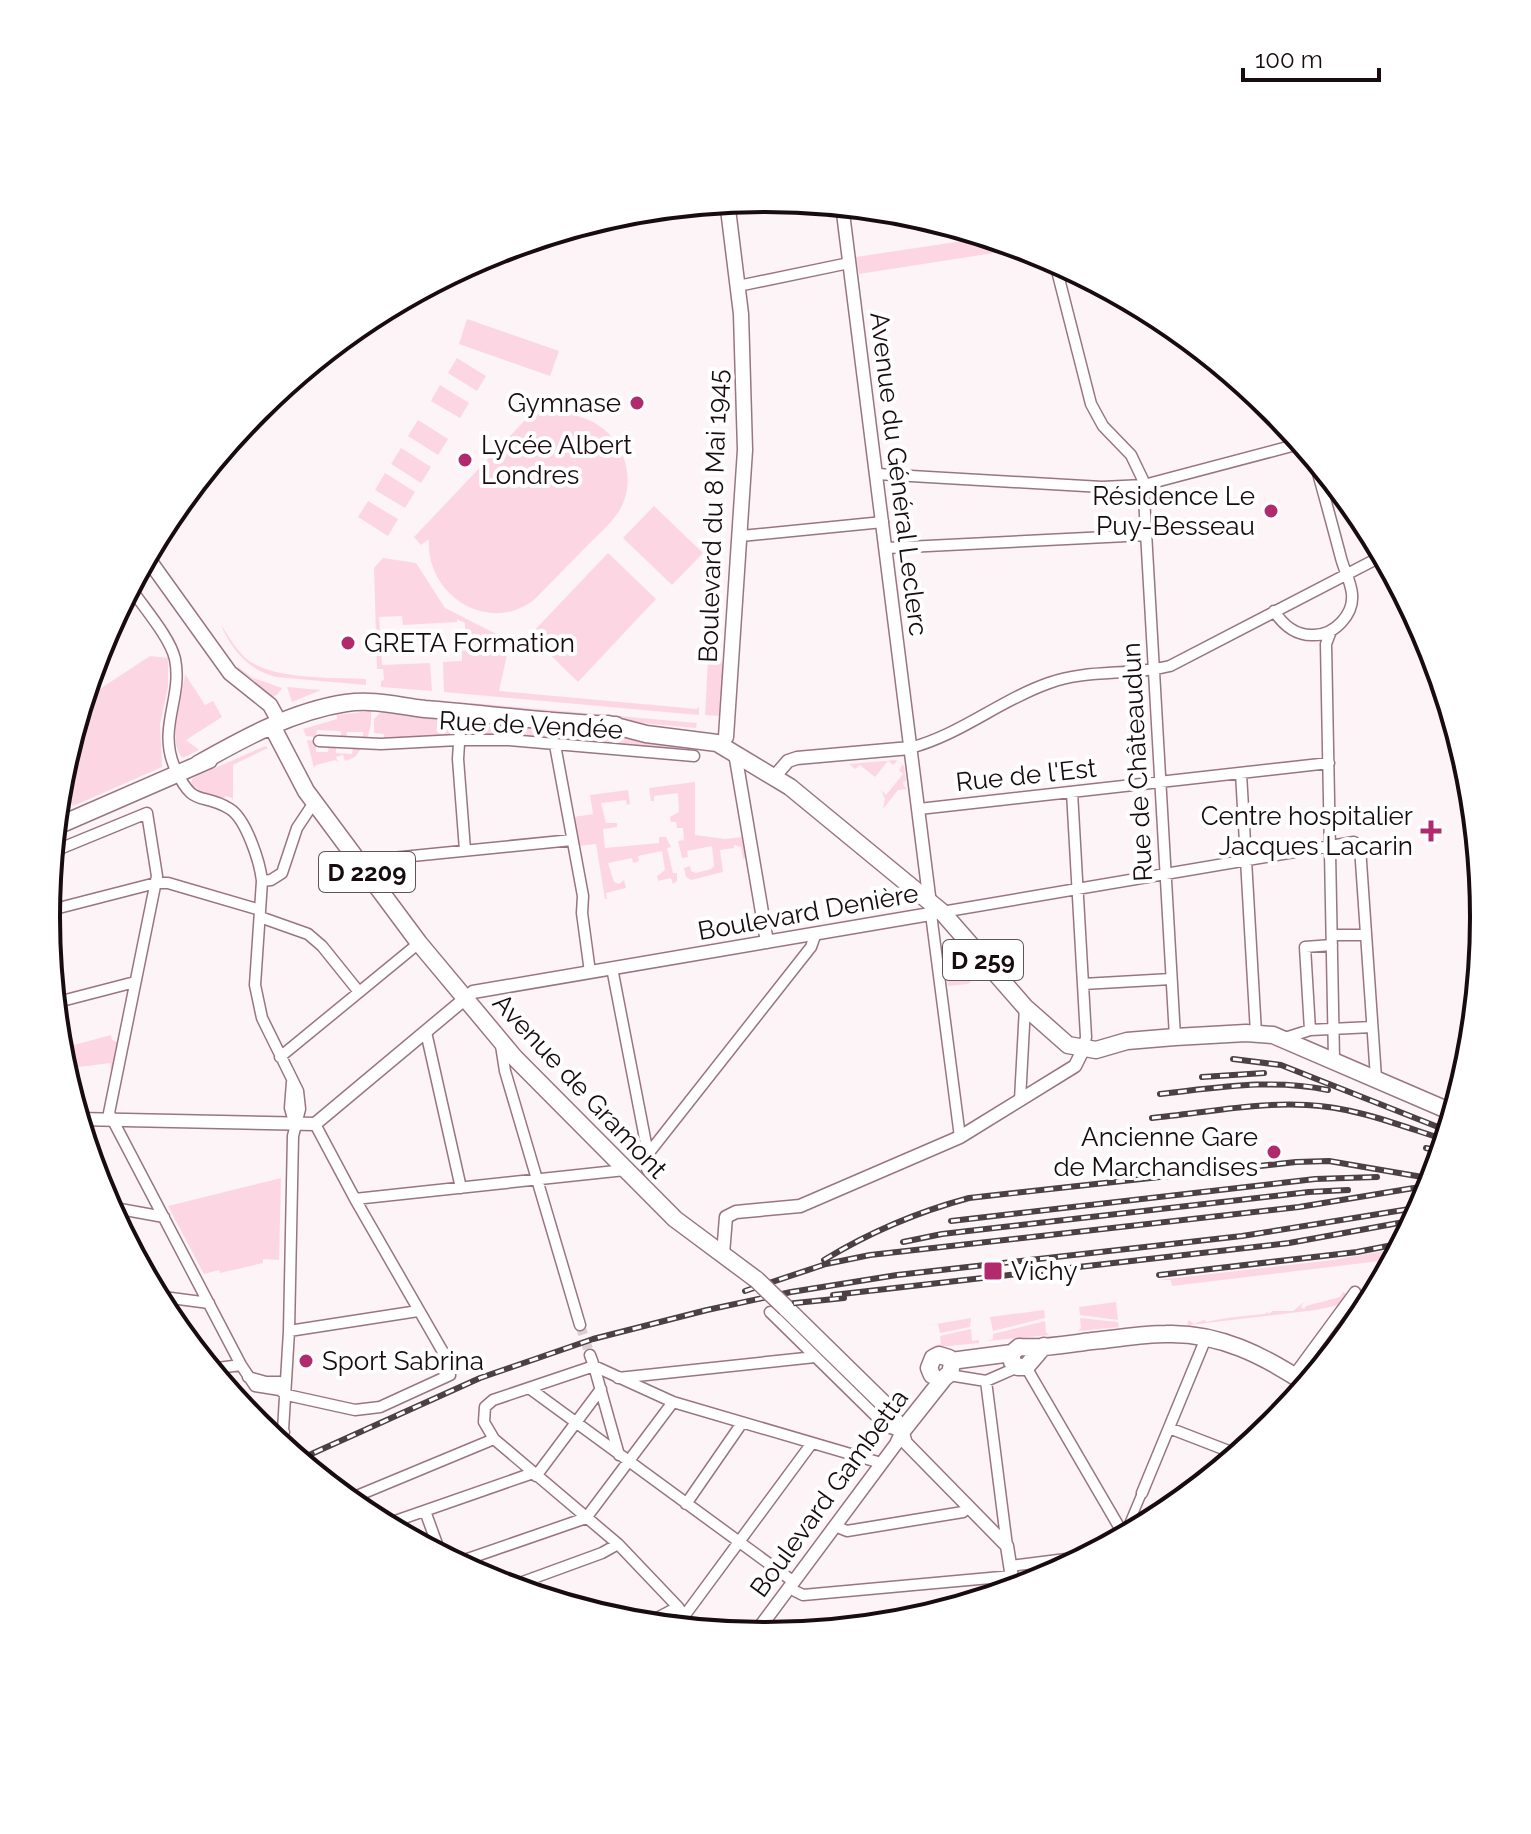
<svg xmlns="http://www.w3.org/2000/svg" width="1531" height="1834" font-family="Raleway,sans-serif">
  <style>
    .green { fill: #fdd6e4 }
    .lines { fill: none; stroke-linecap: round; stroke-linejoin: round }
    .minor-tunnel { stroke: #dad1d4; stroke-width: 10; stroke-dasharray: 10 5; stroke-linecap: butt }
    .pedestrian-casing { stroke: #997582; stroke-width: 11 }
    .minor-casing { stroke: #997582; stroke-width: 13 }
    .tertiary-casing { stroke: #997582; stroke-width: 15 }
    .secondary-casing { stroke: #997582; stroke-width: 17 }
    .primary-casing { stroke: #997582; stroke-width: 19 }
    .pedestrian { stroke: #fff; stroke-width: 8 }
    .minor { stroke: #fff; stroke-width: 10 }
    .tertiary { stroke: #fff; stroke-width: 12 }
    .secondary { stroke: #fff; stroke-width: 14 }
    .primary { stroke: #fff; stroke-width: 16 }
    .rail-casing { stroke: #4b4044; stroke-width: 6 }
    .rail { stroke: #fff; stroke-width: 3; stroke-dasharray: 9; stroke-linecap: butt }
    .primary-bridge-casing { stroke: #997582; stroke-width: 19; stroke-linecap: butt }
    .primary-bridge { stroke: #fff; stroke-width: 16 }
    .poi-dot { fill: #b12a6e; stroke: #fff; stroke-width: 3 }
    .labels { text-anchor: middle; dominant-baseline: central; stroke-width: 8; stroke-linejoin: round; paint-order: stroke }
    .shield { fill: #fff; stroke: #5d5558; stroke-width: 2 }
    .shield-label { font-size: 24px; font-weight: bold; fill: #180c11 }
    .poi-label { font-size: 26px; fill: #180c11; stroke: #fff; text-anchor: end }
    .street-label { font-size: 26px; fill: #180c11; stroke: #fff }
    .rim { fill: none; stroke: #180c11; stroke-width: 4 }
  </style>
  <rect width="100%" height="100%" fill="#fcf4f6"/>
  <path class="green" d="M989,237L1026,248L859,274L856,257Z
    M467,319L559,351L550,376L459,344Z
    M457,358L486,376L477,391L448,373Z
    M440,385L469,403L460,418L431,401Z
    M546,398C563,417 591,414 609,434C629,456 635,489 617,514C608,527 594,538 583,550C567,566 551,583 535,599C489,636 425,595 429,539L421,545L414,537Z
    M418,420L448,439L438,455L408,436Z
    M401,448L431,467L421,483L391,464Z
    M385,473L415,492L405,508L375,490Z
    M368,501L398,519L388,536L358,517Z
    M654,506L703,553L672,585L623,538Z
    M608,553L656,599L578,682L530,635Z
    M383,558L416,563L445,608L510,641L499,691L697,709L699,706V715L444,692L443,662L462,661V651L466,650L465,623L457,619V622L403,625L402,616L379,617L382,665L430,663L432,691L381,687V681L384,680L383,669H377L374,568Z
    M221,625C229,637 237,651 248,660C274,680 334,677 366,679V685L276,677C249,670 232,651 221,625Z
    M709,640H715C727,665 722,690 720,716L705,715Z
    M150,656L168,658V687L160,724L162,767L73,806L59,781L83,700Z
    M238,667L253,678L282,688L277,695L269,697L232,671Z
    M185,674L205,705L213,701L222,717L186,740L199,750L183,758C166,743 183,695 185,674Z
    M287,687L321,690L292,702Z
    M471,703L697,723L696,728L471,708Z
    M371,711V724L367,739H363V732H347L346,738H341V732L338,731L317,730L316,737L306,736L303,729L337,719V715Z
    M381,712H407L453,718C456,726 456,731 450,736L384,741V734L374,733V719Z
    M467,720L610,729L680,744L674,751L468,735L463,731Z
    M307,740L316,741V752H328L329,745L336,746V753L352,754L353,747H362L355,757L345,761L343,755L336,757L338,762L335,760L316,765L314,768Z
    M265,746L268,748L233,765V801L232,798L226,796L224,798L203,793L191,784L192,779L197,776Z
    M896,760L904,766L906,781L903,782L904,786L907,789L898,790L883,809L885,799L881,790L886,795L903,774L899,770L902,765L897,761L893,765L888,761L875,777L860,765L855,769L849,764Z
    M695,782V835L725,839L742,837L746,858L743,859L741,847L734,845V848L720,850L723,872L691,880L686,877L684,868L690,866L691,871L696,873L711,869L714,866L712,846L687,851L688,857L682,858L678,841L684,840L683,828H677L676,822H671L670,817L679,812L678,793L654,796V801H651L649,788Z
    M628,790L630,804L627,805L626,800L601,803L606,823H617V827L603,829L605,848L659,843V837H666L671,847L667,848L673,873H677V881L673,884L671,878L658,881L657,876L665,870L662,851L638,856L639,861L633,863L632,858L608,863L614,882L619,884L624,880L626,888L606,893L607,899H605L596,844L578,846L574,817L593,814L590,795Z
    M973,969L978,975L968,984L948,986L947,976L965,973Z
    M111,1035L112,1040L117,1042L111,1072L110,1063L63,1069L59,1049Z
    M281,1178L279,1260L263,1259V1263L220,1273L219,1270L204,1274L168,1206Z
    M1400,1248L1396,1257L1380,1261L1172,1286L1171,1280H1158L1333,1260Z
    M1343,1292L1347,1294L1339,1305L1316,1310L1189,1325L1187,1324L1189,1320L1194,1324L1204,1320L1207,1322C1226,1317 1245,1316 1265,1314L1267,1312L1269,1314L1272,1311H1293L1304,1302L1301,1307L1304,1309L1306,1306L1340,1297Z
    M1116,1302L1118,1320L1080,1315L1079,1307Z
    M1044,1310L1045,1318L993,1331L990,1317Z
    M971,1318L970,1327L940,1333L938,1324L925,1326Z
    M1080,1318L1118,1322L1119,1327L1078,1331L1081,1328Z
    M1045,1321L1046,1333L1050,1335L987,1341L993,1339V1334Z
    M971,1329L972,1341L979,1340V1343L928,1348L941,1344L940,1336Z"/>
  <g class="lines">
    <path class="minor-tunnel" d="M580,1325L590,1355"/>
    <g class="pedestrian-casing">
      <path id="pedestrian" d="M1124,1536L1142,1493"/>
    </g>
    <g class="minor-casing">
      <path id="minor" d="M1054,259L1091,404L1103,426L1131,455L1143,480L1175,1037
        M738,286L849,263
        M877,474L1102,487L1144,485L1303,443
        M741,536L883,522
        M887,548L1147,535
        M130,587C143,607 170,637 175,659C183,698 157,728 175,768C194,810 201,791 230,809C246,819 260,862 262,881L255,985L262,1018L298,1091L300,1109L293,1136L289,1331L282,1447
        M1274,611C1284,626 1296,636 1314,635C1335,635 1354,614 1352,594C1351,582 1344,570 1341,558C1332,524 1323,490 1313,456
        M1331,631L1326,644L1334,1059
        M461,712L458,759L465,850
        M319,741L381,744L458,740H509L694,756
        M555,745L583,896L582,913L590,972
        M910,748C962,734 1000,700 1049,683C1087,669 1130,676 1170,666L1384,555
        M1241,773L1256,1033
        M1072,792L1086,1037L1083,1050
        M919,809L1329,763
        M52,852L147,813L157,876L109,1113L241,1365L255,1386L280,1390
        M360,863L372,860L572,840
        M262,881L271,880L282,873L297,828L315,801
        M47,911L156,883H168L260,910
        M942,912L1354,842L1360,847L1376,1078
        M931,914L960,1137
        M260,917L308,934L322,946L359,992
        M1332,935H1366
        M612,968L648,1154
        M1083,984L1171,979
        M54,1003L135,982
        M1310,1030L1305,947L1332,945
        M426,1032L461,1188
        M1285,1038L1310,1030L1372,1027
        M500,1039L505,1071L580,1325
        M280,1057L419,943
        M292,1082L290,1108L294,1122
        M1020,1100L1025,1007
        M647,1169L648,1154L811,947L816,933
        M355,1199L625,1170
        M109,1207L164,1217
        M156,1296L209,1303
        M770,1312L887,1427L900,1431
        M289,1331L418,1311
        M590,1355L594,1366L673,1402L881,1463
        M1026,1367L1125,1537
        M210,1369L241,1365
        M949,1375L986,1381L1018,1367
        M1294,1375L1355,1292
        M248,1377L266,1382H280L286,1393
        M618,1378L815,1357
        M986,1381L1007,1546
        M529,1388L794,1582
        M281,1391L287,1395L355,1410L380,1407L450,1375L447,1359L355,1199L315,1124
        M1169,1428L1239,1455
        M266,1433L284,1432
        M619,1455L594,1366L493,1400L485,1407L484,1422L494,1439L618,1544L678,1607L693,1629
        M536,1476L601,1389
        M1142,1493L1206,1338
        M347,1500L494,1439
        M686,1504L742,1423
        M425,1511L441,1555
        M384,1525L533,1473
        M835,1526L847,1531L963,1512L969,1507
        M456,1563L586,1518L673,1402
        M1010,1566L1090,1556
        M533,1578L538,1596
        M509,1587L602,1553L618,1544
        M789,1588L803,1595L1012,1576
        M685,1615L812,1443
        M644,1625L678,1607"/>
    </g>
    <g class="tertiary-casing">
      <path id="tertiary" d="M842,205L930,904
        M735,753L767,942
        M774,777L788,761L797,758L910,748
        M78,1119L315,1124L473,992L942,912
        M723,1254L726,1217L736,1212L800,1206L960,1137L1075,1066L1083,1050
        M902,1431L906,1443L1007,1546L1014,1590
        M754,1635L896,1444L902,1431"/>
    </g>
    <g class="secondary-casing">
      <path id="secondary" d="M146,556L230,673L270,705L280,723
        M726,737L745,450L741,314L727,201"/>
    </g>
    <g class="primary-casing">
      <path id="primary" d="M608,724L646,734L717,743L790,787L942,912L1025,1007L1068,1045L1096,1050L1127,1041L1175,1037L1246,1033L1273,1035L1454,1113
        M272,726L306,791L419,943L515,1058L675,1219L757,1280
        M198,764C244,738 293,711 346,703C374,699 398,706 425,709C488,714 552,723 616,725
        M55,827L209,760
        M786,1308L883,1403L902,1431
        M1044,1346L1026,1367H1018L1012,1362V1353L1019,1347C1043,1349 1068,1344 1092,1341C1116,1339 1141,1334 1166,1334C1218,1332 1265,1356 1308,1385
        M951,1361L1012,1353
        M902,1431L944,1378L950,1373L952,1364L949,1358L939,1355L933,1358L929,1368L932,1375"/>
    </g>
    <use href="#pedestrian" class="pedestrian"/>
    <use href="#minor" class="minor"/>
    <use href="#tertiary" class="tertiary"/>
    <use href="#secondary" class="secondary"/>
    <use href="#primary" class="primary"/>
    <g class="rail-casing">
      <path id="rail" d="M1233,1059L1281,1065L1438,1127
        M1202,1077L1264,1073
        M1160,1094C1216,1088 1272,1078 1328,1090
        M1152,1118C1203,1113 1256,1102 1307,1105C1355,1107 1401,1126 1446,1140
        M1426,1148L1443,1152
        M951,1221L1315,1179L1377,1177
        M903,1242L942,1234L1309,1192L1348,1190
        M824,1260C870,1232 917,1212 969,1198L1296,1162L1329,1161L1434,1179
        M1159,1275L1357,1252L1403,1243
        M745,1291L826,1264L870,1255L1299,1207L1432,1185
        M833,1295L1289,1243L1415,1220
        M776,1305L844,1298
        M298,1460L480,1378L593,1339L707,1310L791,1292L897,1275L1242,1236L1422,1207"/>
    </g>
    <use href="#rail" class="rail"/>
    <g class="primary-bridge-casing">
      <path id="primary-bridge" d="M757,1280L786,1308"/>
    </g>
    <use href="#primary-bridge" class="primary-bridge"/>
  </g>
  <g class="poi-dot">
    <circle cx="637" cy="403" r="8"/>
    <circle cx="465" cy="460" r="8"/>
    <circle cx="1271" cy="511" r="8"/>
    <circle cx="348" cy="643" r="8"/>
    <path d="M1427 819h8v8h8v8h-8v8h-8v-8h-8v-8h8z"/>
    <circle cx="1274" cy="1152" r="8"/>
    <rect x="983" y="1261" width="20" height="20" rx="4"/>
    <circle cx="306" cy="1361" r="8"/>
  </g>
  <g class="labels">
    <g class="shield">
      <rect x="319" y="852" width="96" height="40" rx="6"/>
      <rect x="943" y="940" width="80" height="40" rx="6"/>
    </g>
    <g class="shield-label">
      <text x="367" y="872">D 2209</text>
      <text x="983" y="960">D 259</text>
    </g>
    <g class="poi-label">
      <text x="621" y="403">Gymnase</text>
      <text x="481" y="445" text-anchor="start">Lycée Albert<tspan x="481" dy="30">Londres</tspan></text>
      <text x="1255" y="496">Résidence Le<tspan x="1255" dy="30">Puy-Besseau</tspan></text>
      <text x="364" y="643" text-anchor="start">GRETA Formation</text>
      <text x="1413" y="816">Centre hospitalier<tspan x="1413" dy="30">Jacques Lacarin</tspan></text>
      <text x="1258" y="1137">Ancienne Gare<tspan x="1258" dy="30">de Marchandises</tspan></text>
      <text x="1011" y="1271" text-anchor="start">Vichy</text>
      <text x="322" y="1361" text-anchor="start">Sport Sabrina</text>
    </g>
    <g class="street-label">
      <text transform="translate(899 474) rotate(83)">Avenue du Général Leclerc</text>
      <text transform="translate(713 516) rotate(-88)">Boulevard du 8 Mai 1945</text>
      <text transform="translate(531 725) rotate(3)">Rue de Vendée</text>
      <text transform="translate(1137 762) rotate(-93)">Rue de Châteaudun</text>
      <text transform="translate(1026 775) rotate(-6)">Rue de l'Est</text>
      <text transform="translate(808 912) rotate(-10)">Boulevard Denière</text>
      <text transform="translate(580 1086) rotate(47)">Avenue de Gramont</text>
      <text transform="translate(829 1493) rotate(-54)">Boulevard Gambetta</text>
    </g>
  </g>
  <path d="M0 0H1531V1834H0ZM60 917a705 705 0 1 1 1410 0a705 705 0 1 1-1410 0Z" fill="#fff" fill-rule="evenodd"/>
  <path class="rim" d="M60 917a705 705 0 1 1 1410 0a705 705 0 1 1-1410 0Z"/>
  <path d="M1243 68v12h136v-12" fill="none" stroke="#180c11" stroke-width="4"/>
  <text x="1255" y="68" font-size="24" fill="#180c11" stroke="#ffffff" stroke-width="6" paint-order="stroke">100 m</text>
</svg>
